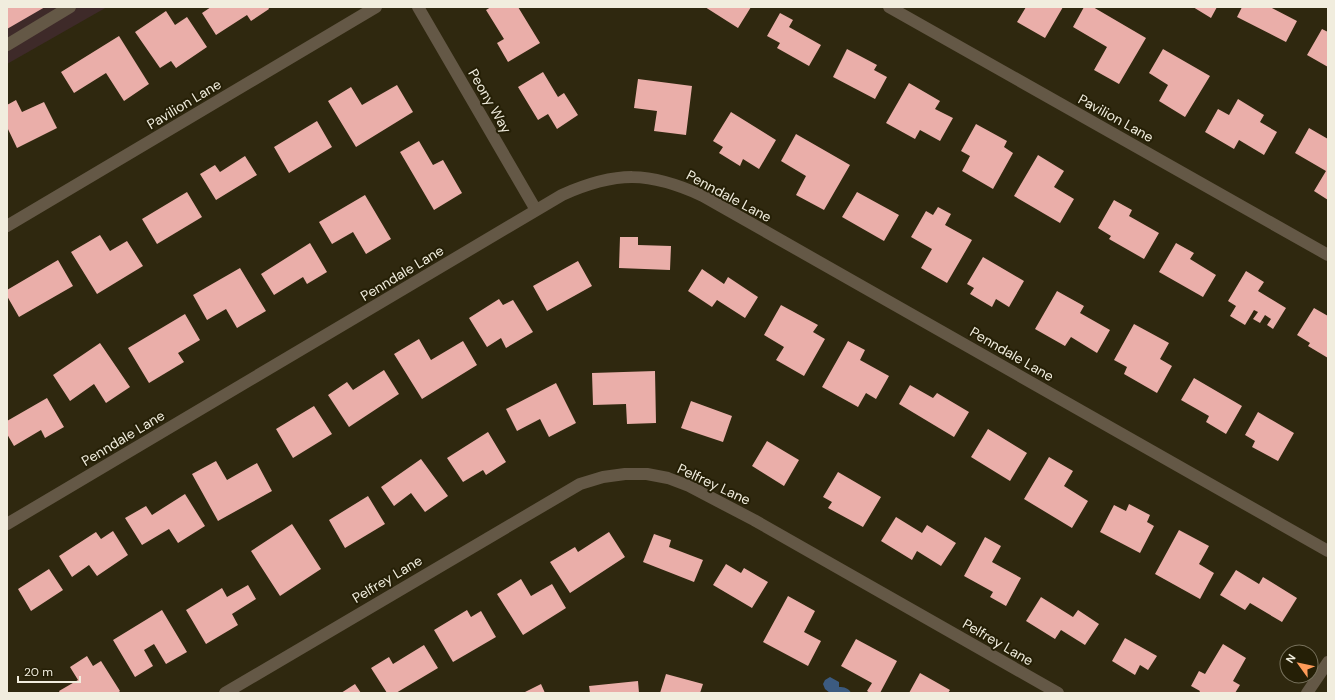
<svg xmlns="http://www.w3.org/2000/svg" width="1335" height="700" font-family="'DM Sans',sans-serif">
  <style>
    .commercial { fill: #3e2a29 }
    .water { fill: #3c5b80 }
    .building { fill: #eaaea9 }
    .lines { fill: none; stroke-linecap: round; stroke-linejoin: round }
    .service { stroke: #645846; stroke-width: 12 }
    .minor { stroke: #645846; stroke-width: 12 }
    .labels { text-anchor: middle; dominant-baseline: central; stroke-width: 4; stroke-linejoin: round; paint-order: stroke }
    .street-label { font-size: 14px; fill: #f1edde; stroke: #251f06 }
  </style>
  <rect width="100%" height="100%" fill="#2f280f"/>
  <path class="commercial" d="M7,7H107L7,64Z"/>
  <path class="water" d="M830,677L839,682V687C844,687 849,688 851,693H830L825,689L823,684L825,680Z"/>
  <path class="building" d="M7,7H45L7,29Z
    M211,7H268L269,9L251,21L247,15L216,35L202,13Z
    M491,7H518L540,43L508,62L497,43L504,39L486,10Z
    M705,7H751L738,28Z
    M1026,7H1063L1045,38L1017,22Z
    M1084,7H1093L1146,38L1119,84L1094,70L1107,47L1073,27Z
    M1193,7H1217L1211,18Z
    M1242,7H1270L1297,21L1286,42L1237,17Z
    M166,11L175,25L187,17L207,47L176,68L171,61L160,68L135,32Z
    M780,13L793,20L789,27L821,45L809,66L777,48L780,43L767,36Z
    M1322,29L1328,32V67L1307,55Z
    M119,36L149,84L124,101L106,73L74,93L61,72Z
    M847,49L877,65L874,70L887,77L875,99L833,77Z
    M1163,49L1210,76L1185,117L1159,101L1168,85L1149,73Z
    M543,72L558,97L564,93L578,115L557,129L548,114L538,120L518,87Z
    M638,79L692,86L686,135L654,131L657,111L634,108Z
    M909,83L940,101L935,109L953,118L940,141L920,130L915,139L886,123Z
    M397,85L413,112L356,147L328,101L351,87L362,105Z
    M1238,99L1264,115L1260,122L1277,132L1264,155L1239,140L1234,149L1205,132L1218,109L1229,115Z
    M16,100L22,112L44,102L57,128L17,148L7,127V105Z
    M731,112L776,140L759,169L743,159L740,166L719,153L723,147L713,141Z
    M317,121L332,147L289,173L274,147Z
    M976,124L1007,141L1004,147L1013,153L993,189L962,171L970,156L961,151Z
    M1309,128L1328,139V200L1314,191L1326,171L1295,153Z
    M796,134L850,165L824,210L796,195L806,176L781,161Z
    M419,141L433,165L443,160L462,193L434,210L400,152Z
    M1038,155L1064,171L1054,187L1074,199L1060,223L1014,196Z
    M245,156L257,175L216,200L200,174L215,165L220,172Z
    M187,192L202,217L157,244L142,219Z
    M857,192L899,215L884,241L842,217Z
    M365,195L391,239L366,254L353,232L332,244L319,222Z
    M1114,200L1132,210L1129,216L1159,233L1144,259L1109,239L1111,236L1098,228Z
    M938,207L951,214L945,225L972,240L947,283L921,268L932,249L911,237L926,211L933,215Z
    M100,235L110,251L127,241L143,266L97,294L71,252Z
    M620,237H638V245L671,246L670,270L619,268Z
    M310,243L327,272L307,284L303,277L274,295L261,274Z
    M1176,243L1194,253L1190,259L1216,275L1203,297L1159,272Z
    M983,257L1024,281L1009,307L996,299L992,307L970,294L974,288L967,284Z
    M58,260L73,286L19,317L7,296V290Z
    M578,261L592,286L547,311L533,286Z
    M240,268L266,311L237,328L226,309L207,320L193,295Z
    M702,269L724,284L728,277L758,297L745,318L717,300L712,307L688,291Z
    M1246,271L1264,282L1258,291L1286,308L1273,329L1267,325L1271,319L1265,315L1260,323L1253,319L1258,312L1254,310L1245,325L1230,316L1236,306L1228,301Z
    M1057,291L1084,306L1080,313L1110,330L1097,353L1071,337L1065,346L1035,329Z
    M499,299L503,305L513,300L533,332L506,348L501,338L487,347L469,318Z
    M781,305L818,325L813,332L825,339L804,376L776,360L784,347L764,335Z
    M1314,308L1328,316V358L1308,346L1310,343L1297,335Z
    M185,314L200,340L178,353L184,362L149,383L128,348Z
    M1134,324L1169,343L1160,359L1172,366L1157,393L1124,374L1127,367L1114,360Z
    M419,339L431,360L463,341L477,365L422,399L394,354Z
    M848,341L865,350L860,360L889,376L876,399L866,393L858,407L822,387Z
    M100,343L130,387L106,403L94,384L70,401L53,375Z
    M384,370L399,394L349,427L328,395L347,382L353,390Z
    M655,371L656,423L627,424L626,404L593,405L592,373Z
    M1194,378L1242,406L1226,434L1206,422L1209,416L1181,400Z
    M556,383L576,423L549,437L540,419L517,431L506,409Z
    M910,385L933,398L937,393L969,412L954,437L899,404Z
    M47,398L64,427L45,438L41,430L14,446L7,434V421Z
    M691,401L732,416L723,442L681,428Z
    M314,406L332,434L293,458L276,429Z
    M1258,412L1294,433L1278,461L1252,447L1255,441L1245,435Z
    M988,429L1027,453L1010,481L971,457Z
    M488,432L506,462L486,475L483,470L463,482L447,458Z
    M767,441L799,460L784,486L752,466Z
    M1049,457L1073,471L1064,486L1088,501L1072,528L1024,499Z
    M421,459L448,496L425,512L411,493L394,506L381,487Z
    M216,461L227,480L257,463L272,491L218,521L192,474Z
    M838,472L881,497L863,527L828,508L832,502L823,497Z
    M185,494L205,526L178,543L169,529L142,545L125,518L146,506L152,515Z
    M368,496L385,524L345,548L329,520Z
    M1129,504L1150,515L1147,522L1154,526L1140,553L1100,532L1114,505L1126,511Z
    M896,517L922,533L927,525L956,543L941,566L917,551L912,560L881,541Z
    M292,524L321,569L280,596L251,551Z
    M1179,530L1209,546L1199,564L1214,573L1200,599L1155,574Z
    M113,531L128,555L97,576L89,565L72,577L59,556L96,532L101,539Z
    M609,532L625,557L570,593L550,562L575,547L578,552Z
    M654,534L671,540L669,547L703,560L694,582L643,562Z
    M985,537L1001,546L992,562L1021,578L1006,606L990,597L993,592L964,576Z
    M726,564L741,573L744,568L768,582L752,608L713,585Z
    M49,569L63,590L31,611L18,589Z
    M1236,570L1259,584L1263,577L1297,598L1282,622L1250,603L1245,610L1220,595Z
    M521,579L531,596L552,584L566,608L523,635L497,594Z
    M248,585L256,599L232,614L238,625L206,644L186,610L222,588L227,597Z
    M788,596L815,611L804,632L821,641L808,666L763,642Z
    M1041,597L1073,617L1078,610L1099,624L1085,645L1061,630L1055,639L1026,621Z
    M162,610L187,652L166,664L154,644L144,650L153,666L135,677L113,640Z
    M467,610L471,617L481,611L496,637L453,662L434,630Z
    M1125,638L1157,656L1148,670L1140,665L1135,675L1112,661Z
    M856,639L897,661L880,693H870L867,691L872,683L841,666Z
    M1223,644L1246,658L1233,681L1240,685L1235,693H1199L1200,691L1191,686L1199,671L1205,674Z
    M424,645L438,668L396,693H387L371,668L389,657L393,664Z
    M87,656L93,666L101,661L120,691L118,693H60L59,691L78,680L70,667Z
    M920,673L950,690L948,693H909Z
    M666,674L703,684L700,693H660Z
    M638,681L639,693H590L589,686Z
    M355,684L361,693H341Z
    M541,684L545,693H523Z"/>
  <g class="lines">
    <path class="service" d="M7,45L70,7"/>
    <path class="minor" d="M418,7L536,210
      M889,7L1328,255
      M7,226L376,7
      M7,524L562,195C616,171 649,171 703,196L1328,551
      M225,693L580,484L603,477L625,474H647L668,478L689,486L754,520L1058,693
      M1307,693L1328,662"/>
  </g>
  <g class="labels">
    <g class="street-label">
      <text transform="translate(490 101) rotate(60)">Peony Way</text>
      <text transform="translate(184 104) rotate(-31)">Pavilion Lane</text>
      <text transform="translate(1116 118) rotate(29)">Pavilion Lane</text>
      <text transform="translate(729 196) rotate(28)">Penndale Lane</text>
      <text transform="translate(402 273) rotate(-31)">Penndale Lane</text>
      <text transform="translate(1012 354) rotate(30)">Penndale Lane</text>
      <text transform="translate(123 438) rotate(-31)">Penndale Lane</text>
      <text transform="translate(714 484) rotate(25)">Pelfrey Lane</text>
      <text transform="translate(387 579) rotate(-31)">Pelfrey Lane</text>
      <text transform="translate(998 642) rotate(30)">Pelfrey Lane</text>
    </g>
  </g>
  <rect width="1335" height="700" fill="none" stroke="#f1edde" stroke-width="16"/>
  <g transform="translate(1299 664) rotate(303)"><circle r="19" fill="#251f06" stroke="#77715c"/>
  <path d="M0-3L7 15L0 10L-7 15Z" fill="#fe9b59"/>
  <text y="-6" font-size="11" font-weight="bold" text-anchor="middle" fill="#f1edde">N</text>
  </g>
  <path d="M18 676v6h62v-6" fill="none" stroke="#f1edde" stroke-width="2"/>
  <text x="24" y="676" font-size="12" fill="#f1edde" stroke="#251f06" stroke-width="3" paint-order="stroke">20 m</text>
</svg>
